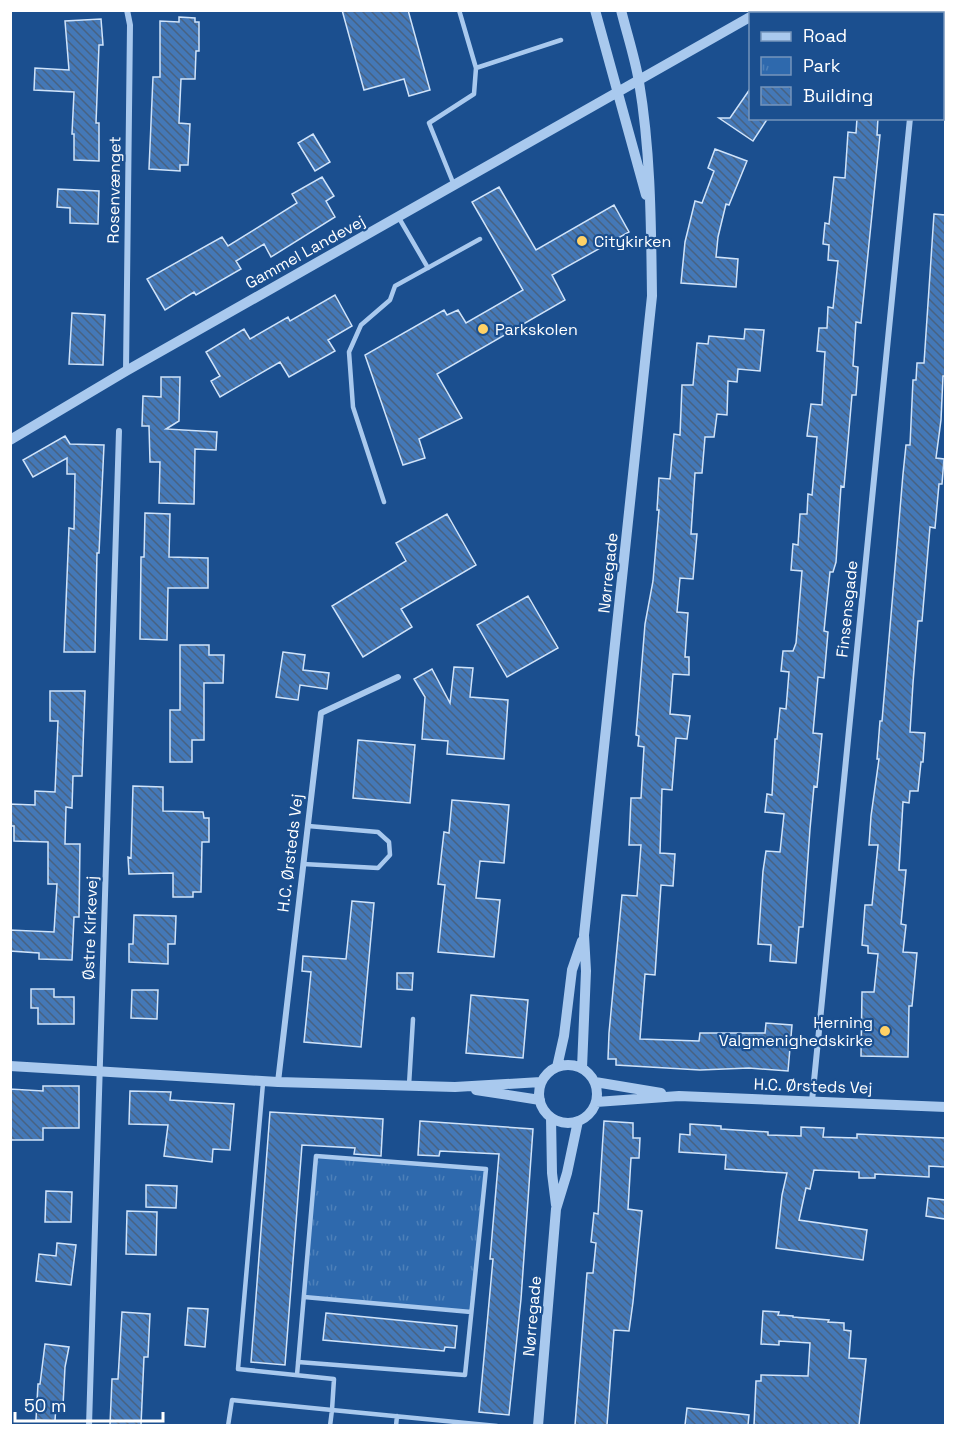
<svg xmlns="http://www.w3.org/2000/svg" width="956" height="1436" font-family="'Space Grotesk',sans-serif">
  <style>
    .park { fill: url(#park-tufts) }
    .building { fill: url(#building-back-hatch); stroke: #cfe3fa; stroke-width: 1.5 }
    .lines { fill: none; stroke-linecap: round; stroke-linejoin: round }
    .service { stroke: #a9c9ee; stroke-width: 4.5 }
    .minor { stroke: #a9c9ee; stroke-width: 6 }
    .tertiary { stroke: #a9c9ee; stroke-width: 10 }
    .poi-dot { fill: #ffd166; stroke: #1b4f8f; stroke-width: 2 }
    .labels { text-anchor: middle; dominant-baseline: central; stroke-width: 4.5; stroke-linejoin: round; paint-order: stroke }
    .street-label { font-size: 16px; fill: #fff; stroke: #1b4f8f }
    .poi-label { font-size: 16px; fill: #fff; stroke: #1b4f8f; text-anchor: start }
  </style>
  <defs>
    <pattern id="park-tufts" width="24" height="20" patternUnits="userSpaceOnUse" patternTransform="scale(1.5)"><rect width="24" height="20" fill="#2e69ad"/><path d="M3 7l-1-3M5 7V3M7 7l1-3M15 17l-1-3M17 17v-4M19 17l1-3" fill="none" stroke="#4d80b9"/></pattern>
    <pattern id="building-back-hatch" width="6" height="6" patternUnits="userSpaceOnUse" patternTransform="scale(1.5)"><rect width="6" height="6" fill="#4478b7"/><path d="M-1 5l2 2M0 0l6 6M5-1l2 2" fill="none" stroke="#486282"/></pattern>
  </defs>
  <rect width="100%" height="100%" fill="#1b4f8f"/>
  <path class="park" d="M316,1156L486,1169L471,1312L304,1297Z"/>
  <path class="building" d="M342,10H408L430,90L409,96L404,79L364,90Z
    M179,17L195,18V22H199V51H196L195,79H181L179,123L190,124L188,165H180V171L149,169L153,77H160V21L179,22Z
    M101,19L103,45H99L96,123H99V161L74,160V134H72L74,92L34,90L35,68L69,70L65,21Z
    M750,89V118H768L753,141L719,118H730Z
    M857,118H878L877,135H880L861,323L856,322L853,366L858,367L856,395H852L844,487L841,486L836,562L833,572H830L828,591L824,631L828,632L824,678L818,677L813,733L822,734L817,787L814,786L810,829L803,927H799L796,963L770,961L771,945L758,944L763,871L766,851L780,852L784,814L765,812L767,794L772,795L775,739H777L780,708L786,709L789,672L781,671L783,651H793L796,643L802,571L791,570L793,544L798,545L800,514H807L808,494L812,495L817,437L807,436L811,404L822,405L825,352L817,351L819,328H827L828,307L833,308L838,261L828,260L829,245L823,244L825,223L829,224L834,177L845,178L848,132L856,133Z
    M313,134L330,162L315,171L298,143Z
    M715,149L747,161L729,205L726,204L718,237L716,257L738,259L736,287L681,283L685,242L695,201L702,203L714,171L708,168Z
    M322,177L334,196L326,201L335,217L271,257L264,244L236,261L241,269L196,295L194,292L165,310L147,279L222,237L228,246L297,203L292,194Z
    M499,187L536,250L614,205L629,232L552,275L565,300L437,374L462,418L419,439L425,458L403,465L365,355L444,310L447,315L458,310L466,323L523,290L472,202Z
    M58,189L99,191L98,224L70,223V208L57,207Z
    M934,214L945,215V376H943L941,420L936,458L944,459L942,484H939L935,528L930,527L922,621H918L913,683L910,732L925,733L923,762H921L918,791H910L909,803L903,802L899,870H906L901,924L906,925L903,952L917,953L912,1006H909L908,1057L861,1056L862,992H874L878,954L868,953V946L862,945L865,905H872L878,845H869L871,816L879,759H877L880,721H882L903,474L906,445H910L913,380H916L917,363H924Z
    M335,295L352,326L328,340L335,351L289,377L280,362L220,397L211,381L220,376L206,352L244,329L250,339L288,317L290,321Z
    M72,313L105,315L103,365L69,364Z
    M745,329L764,330L760,371L738,369L737,382L728,381L727,415L717,414L714,437H705L702,473H695L691,534H697L693,579L680,578L677,612L688,613L685,657H689V675L673,674L670,714L690,716L687,739L676,738L672,790L662,789L660,853L675,854L673,886L661,885L655,975L645,974L640,1039L699,1041L700,1033H765L766,1023L792,1025L788,1071L749,1068L700,1070L616,1065V1059H608L609,1033L622,895L637,896L641,845H629L631,798H641L644,747L638,746L639,736L636,735L645,624L653,581L659,510H657L659,478L670,479L674,434L680,435L682,385H693L697,343L708,344L709,336L744,339Z
    M161,377H180L179,421L166,429L217,432L216,450L195,449L194,504L159,503L160,462H150L149,426H142L143,396L161,397Z
    M65,436L70,444L104,445L99,553H97L95,652H64L69,528L74,529L75,474H67V458L33,477L23,460Z
    M145,513L170,514L169,557L208,558V588H168L167,640L140,639L141,557H144Z
    M447,514L476,565L401,609L412,627L363,657L332,606L406,561L396,543Z
    M528,596L558,648L507,677L477,625Z
    M180,645H209V655H224L223,683H204V740H192V762H170V710H180Z
    M283,652L305,655L303,670L329,673L327,689L300,685L298,700L276,697Z
    M454,667L473,668L470,697L508,700L504,759L447,754L448,741L422,739L425,697L414,679L432,669L450,703Z
    M50,691H85L82,776H73L72,808L66,807L65,844H80L79,917H74L72,960L39,959V953L10,951V930L54,932L57,884H48V842L14,841V826H10V804L35,805V791L55,792L58,721H50Z
    M358,740L415,745L410,803L353,798Z
    M133,786L163,787V811L203,812L204,818H209V842H202L201,892H193V897H173V873L129,874L128,857L131,858Z
    M452,800L509,805L504,863L480,861L476,898L500,900L494,957L438,952L445,885L438,884L444,832L449,833Z
    M352,901L374,903L361,1047L304,1042L311,972L302,971L303,956L346,959Z
    M134,915L176,916L175,944H168V964L129,962V944H133Z
    M397,973H413L412,990L397,989Z
    M31,989H54V997H74V1024H38V1008H31Z
    M132,990H158L157,1019L131,1018Z
    M471,995L528,1000L523,1058L466,1053Z
    M43,1086H79V1128H43V1140H10V1089L43,1091Z
    M130,1091L171,1092L170,1100L234,1104L230,1150L213,1149L212,1162L164,1156L168,1125L129,1124Z
    M270,1112L383,1119L381,1156L354,1154L355,1148L302,1145L285,1365L251,1362Z
    M420,1121L533,1129L521,1299L509,1415L479,1412L493,1259H490L499,1154L440,1151L439,1156L418,1155Z
    M604,1121L633,1123V1138H640L639,1158H631L628,1209L642,1211L633,1302L629,1331L614,1330L607,1425H575L587,1273H593L596,1243L591,1242L594,1213L598,1214Z
    M690,1124L721,1126V1129L768,1132V1135L801,1136V1127L824,1128L823,1137L857,1138V1134L945,1138V1167L929,1166V1177L875,1174V1178H859V1172L814,1170L810,1189L806,1188L799,1220L867,1230L863,1260L776,1248L782,1195L787,1173L725,1169L726,1155L679,1152L680,1134L690,1135Z
    M146,1185L177,1186L176,1208L146,1207Z
    M46,1191L72,1192L71,1222H45Z
    M928,1198L945,1200V1219L926,1216Z
    M127,1211L157,1212L156,1255L126,1254Z
    M57,1243L76,1245L71,1285L36,1281L39,1254L56,1256Z
    M188,1308L208,1309L205,1347L185,1345Z
    M763,1311L779,1312L778,1315L793,1316V1317L829,1320L828,1322L844,1323V1330L851,1331L849,1358L866,1359L859,1425H754L756,1381H761V1375L808,1376L810,1343L779,1341V1345L761,1344Z
    M122,1312L150,1314L148,1357H144L141,1425H110L112,1379H118Z
    M326,1313L457,1326L455,1348L445,1347L444,1351L323,1340Z
    M45,1344L69,1347L65,1367L63,1406L56,1405L55,1421L36,1420L38,1384H40Z
    M687,1408L749,1415L748,1425H685Z"/>
  <g class="lines">
    <path class="service" d="M476,68L561,40
      M454,185L429,123L474,94L476,68L459,10
      M399,218L428,268
      M384,502L353,407L349,352L361,325L390,300L395,286L480,239
      M303,864L378,868L390,855L389,842L378,832L308,826
      M263,1083L238,1369L334,1379L332,1410L497,1426
      M409,1085L413,1019
      M304,1297L471,1312
      M297,1375L316,1156L486,1169L465,1375L298,1362
      M228,1426L232,1400L332,1410L330,1426
      M396,1426L397,1416"/>
    <path class="minor" d="M920,14L921,10
      M126,371L130,25L127,10
      M278,1082L321,713L398,677
      M812,1101L910,118
      M89,1426L119,431"/>
    <path class="tertiary" d="M595,10L646,195
      M756,14L761,10
      M10,440L126,371L750,17
      M539 1094a29 29 0 1 1 58 0a29 29 0 1 1-58 0Z
      M10,1066L278,1082L455,1087L541,1082
      M557,1067L564,1036L572,970L582,941
      M582,1068L586,971L584,935L652,296C651,225 651,153 639,82C635,58 627,34 621,10
      M595,1082L661,1093
      M476,1090L540,1100
      M596,1102L679,1096L946,1107
      M551,1118L552,1173L556,1205
      M538,1426L556,1209L567,1173L578,1121"/>
  </g>
  <g class="poi-dot">
    <circle cx="582" cy="241" r="6"/>
    <circle cx="483" cy="329" r="6"/>
    <circle cx="885" cy="1031" r="6"/>
  </g>
  <g class="labels">
    <g class="street-label">
      <text transform="translate(114 190) rotate(-89)">Rosenvænget</text>
      <text transform="translate(305 252) rotate(-29)">Gammel Landevej</text>
      <text transform="translate(608 573) rotate(-84)">Nørregade</text>
      <text transform="translate(847 609) rotate(-84)">Finsensgade</text>
      <text transform="translate(290 853) rotate(-83)">H.C. Ørsteds Vej</text>
      <text transform="translate(90 928) rotate(-88)">Østre Kirkevej</text>
      <text transform="translate(813 1086) rotate(2)">H.C. Ørsteds Vej</text>
      <text transform="translate(532 1316) rotate(-85)">Nørregade</text>
    </g>
    <g class="poi-label">
      <text x="594" y="241">Citykirken</text>
      <text x="495" y="329">Parkskolen</text>
      <text x="873" y="1022" text-anchor="end">Herning<tspan x="873" dy="18">Valgmenighedskirke</tspan></text>
    </g>
  </g>
  <rect width="956" height="1436" fill="none" stroke="#ffffff" stroke-width="24"/>
  <rect x="749" y="12" width="195" height="108" fill="#1b4f8f" stroke="#7695bc" stroke-width="1.5"/>
  <rect x="761" y="32" width="30" height="9" fill="#a9c9ee" stroke="#7695bc" stroke-width="1.5"/>
  <text x="803" y="42" font-size="18" fill="#ffffff">Road</text>
  <rect x="761" y="57" width="30" height="18" fill="url(#park-tufts)" stroke="#7695bc" stroke-width="1.5"/>
  <text x="803" y="72" font-size="18" fill="#ffffff">Park</text>
  <rect x="761" y="87" width="30" height="18" fill="url(#building-back-hatch)" stroke="#7695bc" stroke-width="1.5"/>
  <text x="803" y="102" font-size="18" fill="#ffffff">Building</text>
  <path d="M15 1412v9h148v-9" fill="none" stroke="#ffffff" stroke-width="3"/>
  <text x="24" y="1412" font-size="18" fill="#ffffff" stroke="#1b4f8f" stroke-width="4.5" paint-order="stroke">50 m</text>
</svg>
